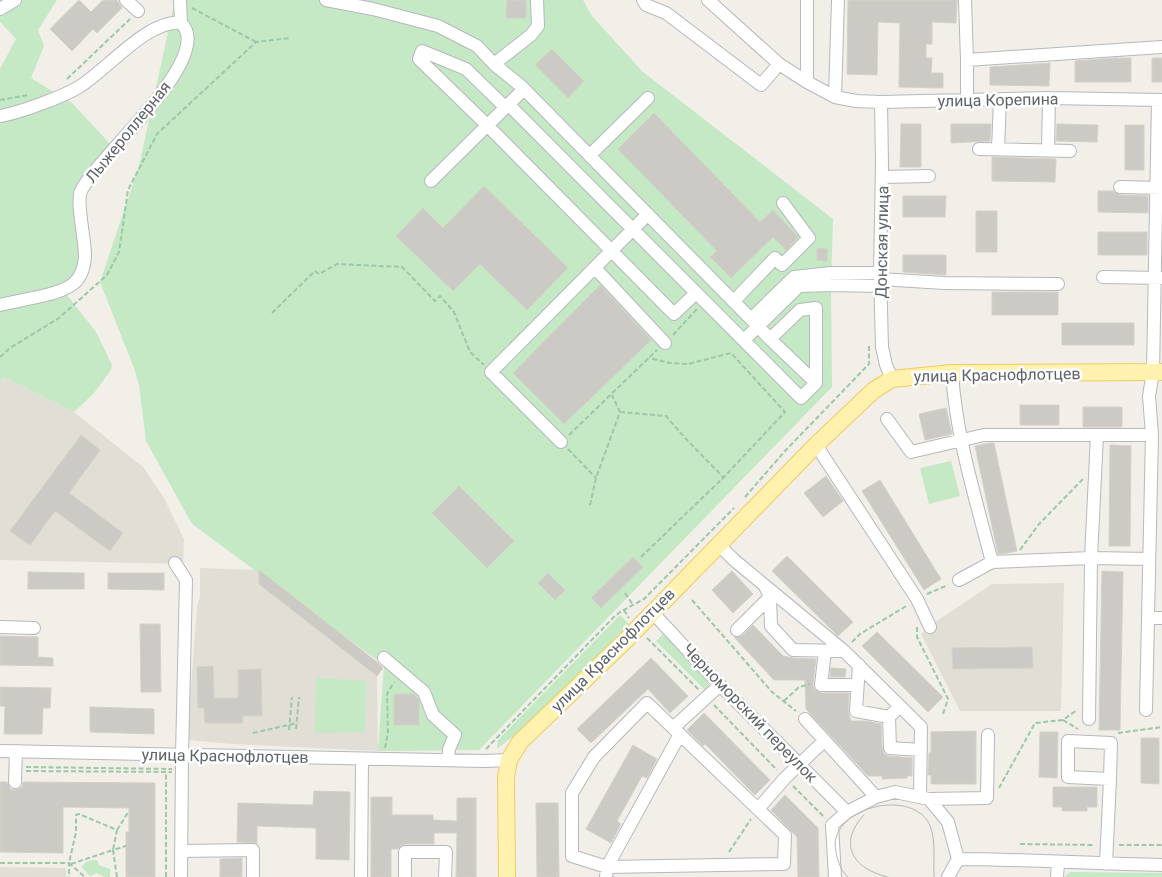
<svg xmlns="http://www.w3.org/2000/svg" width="1162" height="877" font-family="Roboto,sans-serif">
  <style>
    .education { fill: #e1ded6 }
    .green { fill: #c5e8c5 }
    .building { fill: #cccac5; stroke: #d6d1c6 }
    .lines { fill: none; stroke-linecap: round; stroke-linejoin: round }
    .minor-casing { stroke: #b5b8bc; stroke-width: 14 }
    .major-casing { stroke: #f2c960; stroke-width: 18 }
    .path { stroke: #9cc7a9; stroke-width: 2; stroke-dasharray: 5 2.5; stroke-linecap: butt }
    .minor { stroke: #fff; stroke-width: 12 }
    .major { stroke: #fff2af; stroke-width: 16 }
    .tram { stroke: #b6b7b8; stroke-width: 1 }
    .labels { text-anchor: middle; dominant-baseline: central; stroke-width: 5; stroke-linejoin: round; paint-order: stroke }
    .street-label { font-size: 16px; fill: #5f6368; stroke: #fff }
  </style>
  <rect width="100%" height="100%" fill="#f1efe8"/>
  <path class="education" d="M4,377L74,412L143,467L164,498L184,539L183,564L0,560V381Z
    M200,568L259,570V584L377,676L378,751L232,744L187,740L197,607L200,596Z
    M1064,583L1061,711H960L921,634L937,621L992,584Z
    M0,867L66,868V877H0Z"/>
  <path class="green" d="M0,0H57L38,30L44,46L31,78L72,103L113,147L77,191L87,253L67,295L96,332L112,365L111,370L94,393L74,412L4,377L0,381V69L16,39L0,22Z
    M175,0H583L592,16L643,72L833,219L831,285L832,387L479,750L378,751L384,665L192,524L146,441L139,385L134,368L100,282L139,166Z
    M951,461L960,496L929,504L920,468Z
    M620,615L629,624L525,727L497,749L498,740Z
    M663,634L706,677L709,685L706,691L656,641Z
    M316,678L367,681L365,732L315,733Z
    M93,860H97L99,865L110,869V877H105L96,873L90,876L83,869L82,866L86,862Z
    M1070,872L1162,873V877H1064Z"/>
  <path class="building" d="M79,0L91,12L103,0H117L122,8L97,33L93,29L72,51L50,29Z
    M507,0H526V18H506Z
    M848,0H957L956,23L932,22V44H926V58H932L931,73H943V88L899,87L900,23L878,22L877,75L847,74Z
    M552,49L584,81L568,98L535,65Z
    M1114,58H1131V82H1075V61Z
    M1152,58H1162V82H1152Z
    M1050,63L1049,86L990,85V67Z
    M654,113L760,222L773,210L798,237L786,250L773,237L731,278L710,257L717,251L618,149Z
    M901,124H921V167H900Z
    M951,124H991L990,141L951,143Z
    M1057,124L1098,125L1097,142L1056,141Z
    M1125,125H1144V170H1125Z
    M992,157L1056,159L1055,182L992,181Z
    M484,186L568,268L527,310L480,264L453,291L396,236L423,208L443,228Z
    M1098,191H1113L1120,195L1148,196V213L1098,212Z
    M903,196H946L945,217H903Z
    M976,211H997V252H976Z
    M1098,232H1147V255H1098Z
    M817,248L828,249L827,261L817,260Z
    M903,255H946V275L903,272Z
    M600,285L651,340L564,424L513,373Z
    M992,292H1058V315H992Z
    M1062,323H1134V345H1062Z
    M1020,405H1059V425H1020Z
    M1083,407H1122V427H1083Z
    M946,408L952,434L925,440L919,414Z
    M81,435L100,450L69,493L123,533L110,551L55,511L30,545L10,531Z
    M990,443H994L1017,551L1007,553L998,554L975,446Z
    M1110,445L1131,446L1130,546H1109Z
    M826,476L843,501L823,517L804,493Z
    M880,480L941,579L924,590L862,491Z
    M459,486L514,541L487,568L432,513Z
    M787,556L853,622L838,636L772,571Z
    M633,557L643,567L601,608L591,598Z
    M259,570L377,662L383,668L377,676L259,584Z
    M732,571L753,594L733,613L712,590Z
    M1102,571L1123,572L1120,730H1099Z
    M28,572L84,573V589H28Z
    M108,573H164V590L108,589Z
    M548,573L565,590L555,600L538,583Z
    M140,624H160L161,692H141Z
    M753,625L783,656L793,658L816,659L813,684L814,689L821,693H849L848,711L851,721H866L881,724L882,748L884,754L889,756L912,758V776H907V778L882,779V776H868L806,709L805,680H774L734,637L742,636Z
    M877,632L943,697L928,712L862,646Z
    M0,636L38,637V657L53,658V666L0,665Z
    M1032,647L1033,668L953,669L952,648Z
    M651,658L688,696L670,713L648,689L591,743L577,729Z
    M213,666L214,698H238V670L261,669L262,716H242L243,723H205L204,708H198L197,667Z
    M831,668L846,669L845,677H830Z
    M0,687L51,688L50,708H43L42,734H4L5,706H0Z
    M394,694H413L417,697L419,701V725H394Z
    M90,707L154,709V734L90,732Z
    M704,713L770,780L755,795L705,744L703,746L687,730Z
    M976,731V784H931V775H928L929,753H931V732Z
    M1040,732H1058L1057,778L1039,777Z
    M1141,738H1159V784L1141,783Z
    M633,745L657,759L647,778L642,776L617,821L621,824L611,843L586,829Z
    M0,782H7L10,789L15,790L22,787L23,782L155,783V877H126V832H129V808L63,807V853L0,852Z
    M1053,787H1097V807H1087V811H1062V807H1053Z
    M314,791L350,792L349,860L316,859V828L257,826V843L237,842L238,803L313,805Z
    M785,795L818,828L819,877H798L797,837L771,810Z
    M371,797H392V815H433V820L457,821V798H476V877H456L457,833H434V844H405L401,845L398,849H391V877H371Z
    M536,803H558L559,877H537Z
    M242,858V877H220V859Z"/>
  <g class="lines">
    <g class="minor-casing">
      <path id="minor" d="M126,0L138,11
        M180,0L181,23
        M326,0L373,9L438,26L477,46L494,64L521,86L751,319L794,277L831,273H880
        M643,0L646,5L666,13L761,85L779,64
        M708,0L779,64L807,82L835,97L856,101L881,102L1049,98L1162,100
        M807,0V82
        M965,0L967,60V100
        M0,9L15,0
        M967,60L1162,47
        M494,64L531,35L538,26L537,0
        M835,97L838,0
        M881,102L882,164L880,273L882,347L886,365L892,379
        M508,104L801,398L816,383V308L800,310L770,339L751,319
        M505,107L466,69L422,51L419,59L487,125L674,314L696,293
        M0,116C19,113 62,97 79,87C107,70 148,19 181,23C217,57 95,159 81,191C76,201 85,240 85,255C84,284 68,290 42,296C28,299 14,302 0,305
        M979,149L1070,151
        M998,149L1000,100
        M1048,150L1049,98
        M590,155L648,98
        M882,177L929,176
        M431,181L524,89
        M1120,187L1162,188
        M595,268L665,343
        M1103,277L1162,278
        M880,279L944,283L1058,284
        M734,301L775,258L782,265L809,238L783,203
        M770,339L816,383
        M744,340L799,286L831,285L881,286
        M952,373C956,437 976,500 992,562
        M887,419L911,452L984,435H1152
        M561,442L491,372L648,214
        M816,445L917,599L930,627
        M718,544L734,560L844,651L921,727L920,797
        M175,563L186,580L182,755L181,877
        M959,580L992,562L1091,558L1149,559
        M765,586L770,597L771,626L793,650L844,651
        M653,613L720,685L847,812
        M1148,618H1162
        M0,627L34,628
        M737,630L770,597
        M825,651L821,685H857
        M384,658L424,692L433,715L455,735L449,749L448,760
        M859,665L856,711L889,717L900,706
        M647,703L785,835L784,864L607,867L572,856V793L594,757Z
        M1146,710L1152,435L1149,396L1153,372L1158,100
        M889,717L890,748L921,750
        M805,719L876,797
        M1089,719L1091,558L1097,435
        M674,727L720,685
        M0,751L485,761L509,760
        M15,782L16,751
        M929,799L987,798L988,735
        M758,809L785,778L824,741
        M181,851L253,850V877
        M1106,864L1110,779L1068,777V741L1111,743L1110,779
        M361,877L362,759
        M405,877V852H446L445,877
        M606,877L607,867L680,734
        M835,877L832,825L847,812L876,797L895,792L929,799L948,822L958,859
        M948,877L958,859C1026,859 1094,864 1162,865
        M1057,877L1058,863"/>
    </g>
    <g class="major-casing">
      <path id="major" d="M507,877L506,777L509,760L520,742L627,639L816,445L874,390L892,379L952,373L1162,372"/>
    </g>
    <path class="path" d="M192,8L256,42
      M67,79L130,19
      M0,100L29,95
      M272,313L315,271L319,274L337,264L402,267L435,301L440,296L454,312L470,352L484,365
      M673,335L697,309
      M0,357L10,348L59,318L107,275L119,252L128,190L157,134L256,42L290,38
      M620,412L666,416L685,438L723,477
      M569,435L657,350
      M568,449L596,478
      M745,497L785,451L869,364V346
      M590,505L596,478L620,412L612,395
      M1020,550L1039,524L1083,479
      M641,557L724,477L785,412L731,353L688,364L670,363L649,358
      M625,593L633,605
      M927,594L948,585
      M692,600L772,692L796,711
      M624,610L629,618
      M917,627V637L948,699L943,714
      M647,638L699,690
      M852,642L860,634L908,605
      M784,701L799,687L810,684
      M714,705L777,770
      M1063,720L1078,729
      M296,729L299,697
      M289,730L292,697
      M253,733L297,723
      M1118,733L1162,727
      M385,748L388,732L387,694L394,682
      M486,749L614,617L620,612L644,599L734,508
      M26,767L172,769
      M26,771L172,772
      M793,786L825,818
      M999,788L1035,723L1063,720L1077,710
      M117,830L129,811
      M1020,844L1095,845
      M1119,845H1162
      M729,852L751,819
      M0,863H69V877
      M71,864L113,850L117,830L79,814L76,815V832L69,863L85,877
      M117,877L113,850L126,846
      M166,877V772"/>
    <use href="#minor" class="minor"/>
    <use href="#major" class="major"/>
    <path class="tram" d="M864,815C837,844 853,869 888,877
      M848,877C842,872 839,864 837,857C836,851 834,844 836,838C845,806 906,792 927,820C937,834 933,860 934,877"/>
  </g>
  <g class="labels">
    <g class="street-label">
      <text transform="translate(998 100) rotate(-1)">улица Корепина</text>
      <text transform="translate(128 132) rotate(-51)">Лыжероллерная</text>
      <text transform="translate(882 242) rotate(-89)">Донская улица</text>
      <text transform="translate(997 375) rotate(-1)">улица Краснофлотцев</text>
      <text transform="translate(613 650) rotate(-45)">улица Краснофлотцев</text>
      <text transform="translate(750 713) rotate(46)">Черноморский переулок</text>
      <text transform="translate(225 756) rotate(1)">улица Краснофлотцев</text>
    </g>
  </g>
</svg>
